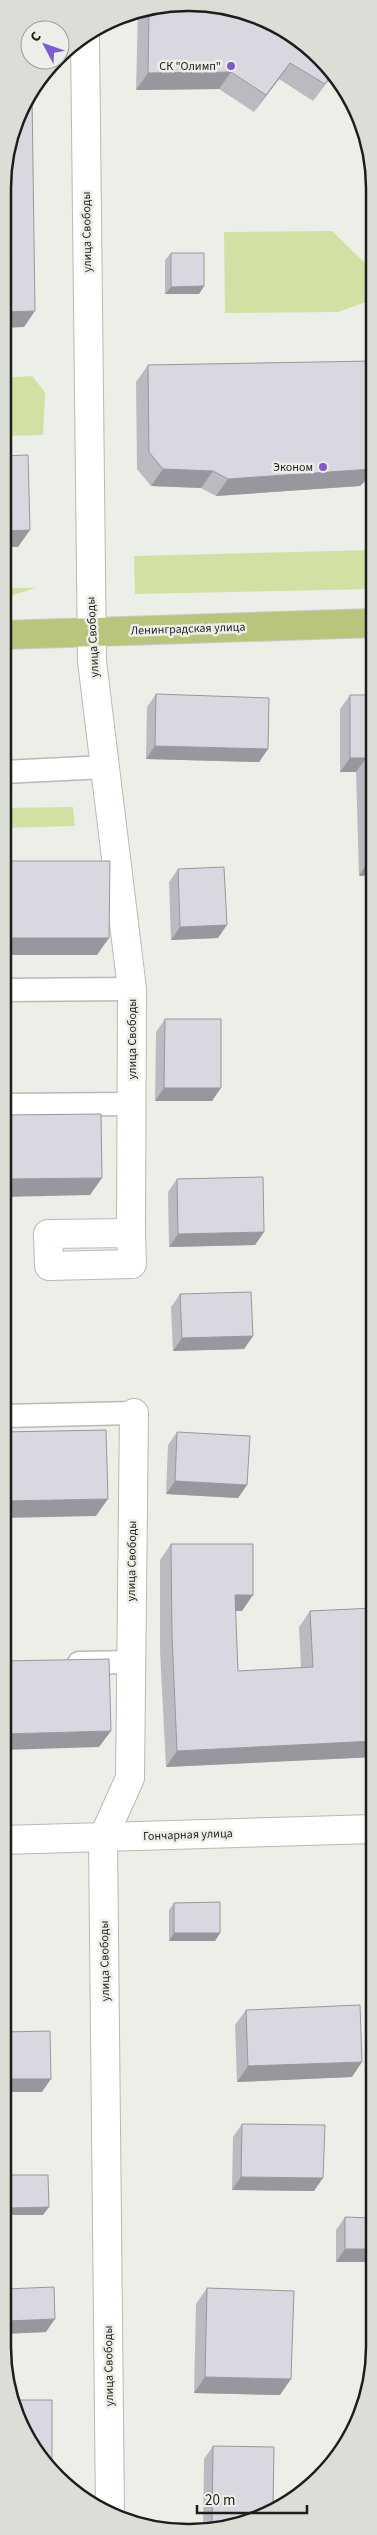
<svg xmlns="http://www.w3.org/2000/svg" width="377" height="2535" font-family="'Source Sans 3',sans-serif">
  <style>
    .green { fill: #d1e1a4 }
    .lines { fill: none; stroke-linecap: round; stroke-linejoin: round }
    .service-casing { stroke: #b8bab3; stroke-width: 25 }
    .minor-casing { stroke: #b8bab3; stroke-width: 30 }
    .tertiary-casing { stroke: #b8bab3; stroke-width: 30 }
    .primary-casing { stroke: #c9c9c8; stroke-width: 30 }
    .service { stroke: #fff; stroke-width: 22 }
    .minor { stroke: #fff; stroke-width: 28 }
    .tertiary { stroke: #fff; stroke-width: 28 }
    .primary { stroke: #b8c57b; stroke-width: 28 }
    .wall { fill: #bbbac1 }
    .shaded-wall { fill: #98979d }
    .building { fill: #d9d8e0; stroke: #98979d }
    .poi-dot { fill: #7d59d3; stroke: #ecefe7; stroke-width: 2 }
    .labels { text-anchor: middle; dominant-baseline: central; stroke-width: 5; stroke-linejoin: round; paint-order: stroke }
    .poi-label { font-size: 12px; fill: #1d1e1b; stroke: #ecefe7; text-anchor: end }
    .street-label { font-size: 12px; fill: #1d1e1b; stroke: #ecefe7 }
    .rim { fill: none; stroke: #1d1e1b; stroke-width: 2.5 }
  </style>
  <rect width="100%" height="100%" fill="#ecefe7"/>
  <path class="green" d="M332,231L366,264V302L338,312L225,313L224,232Z
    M32,376L45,392L43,435L3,436V378Z
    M374,550V589L135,594L134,556Z
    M3,588H36L3,598Z
    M73,807L75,826L3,828V808Z"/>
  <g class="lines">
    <g class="service-casing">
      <path id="service" d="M3,772L106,767
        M3,990L132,989
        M3,1105L132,1104
        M3,1416L134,1413
        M79,1663L131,1662"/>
    </g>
    <g class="minor-casing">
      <path id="minor" d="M85,37L92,661L132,989L131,1233L48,1234L49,1266L132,1264L131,1233
        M110,2514L103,1838L130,1778L134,1413"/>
    </g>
    <g class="tertiary-casing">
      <path id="tertiary" d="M3,1840L374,1829"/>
    </g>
    <g class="primary-casing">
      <path id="primary" d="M3,635L374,623"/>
    </g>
    <use href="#service" class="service"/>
    <use href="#minor" class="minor"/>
    <use href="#tertiary" class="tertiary"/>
    <use href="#primary" class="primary"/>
  </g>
  <path class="wall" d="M201,3L320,57L333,75L313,101L279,79L254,112L219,89L136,90L138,11Z
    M171,253L204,286L199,294H165V260Z
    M374,361V472L360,486L216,496L201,488L151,486L137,469L136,382L148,365Z
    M156,694L268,749L259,762L146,759L147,707Z
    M350,695H374V875L359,876L356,772H340V709Z
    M178,869L218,938L171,940L169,882Z
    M165,1019L212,1101H155L156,1032Z
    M177,1179L264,1232L255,1245L169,1247L168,1192Z
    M180,1294L253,1336L244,1349L173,1351L171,1307Z
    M177,1432L247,1485L238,1498L166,1494L168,1445Z
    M171,1544L242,1611H235L238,1671L301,1667L299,1627L310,1611L374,1757L166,1767L160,1651V1560Z
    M174,1903L220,1933L215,1941H169V1910Z
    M246,2010L352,2077L237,2082L235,2025Z
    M242,2124L314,2191L232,2190L233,2137Z
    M9,2175L43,2215H4L3,2183Z
    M345,2217L374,2218L336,2262V2230Z
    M207,2288L280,2395L194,2393L196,2304Z
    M6,2289L46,2332L2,2334L3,2294Z
    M213,2446L248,2523L203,2529L204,2459Z"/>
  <path class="shaded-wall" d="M290,63L279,79L254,112L266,95Z
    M231,72L219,89L136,90L148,73Z
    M204,286L199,294H165L171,287Z
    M35,311L24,327L3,328V312Z
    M374,467V472L360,486L216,496L228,479Z
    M163,469L213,471L201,488L151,486Z
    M30,530L18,547H3V531Z
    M155,746L268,749L259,762L146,759Z
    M350,758H366L356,772H340Z
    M368,861H374V875L359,876Z
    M227,925L218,938L171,940L180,927Z
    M3,938H109L97,955H3Z
    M164,1088H221L212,1101H155Z
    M102,1178L90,1195L3,1197V1179Z
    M264,1232L255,1245L169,1247L178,1234Z
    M253,1336L244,1349L173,1351L182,1338Z
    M175,1481L247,1485L238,1498L166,1494Z
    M108,1499L96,1516L3,1518V1501Z
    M235,1595H253L242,1611H223Z
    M111,1731L99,1747L3,1750V1734Z
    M374,1741V1757L166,1767L177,1751Z
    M174,1933H220L215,1941H169Z
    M362,2062L352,2077L237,2082L248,2066Z
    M3,2079H51L42,2092H3Z
    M241,2177L323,2178L314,2191L232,2190Z
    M49,2207L43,2215H4L9,2208Z
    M345,2249H374V2262H336Z
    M55,2319L46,2332L2,2334V2328L7,2321Z
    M205,2377L291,2379L280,2395L194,2393Z"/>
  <path class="building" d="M201,3L271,22L320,57L332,74L325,84L290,63L266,95L231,72L148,73L149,10Z
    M32,93L35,311L3,312V176L22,106Z
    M171,253H204V286L171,287Z
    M374,361V467L372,469L228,479L213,471L163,469L149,452L148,365Z
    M28,455L30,530L3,531V456Z
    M156,694L269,698L268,749L155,746Z
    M350,695H374V861H368L366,758H350Z
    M3,861H110L109,938H3Z
    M224,867L227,925L180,927L178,869Z
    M165,1019H221V1088H164Z
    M101,1114L102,1178L3,1179V1115Z
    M263,1177L264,1232L178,1234L177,1179Z
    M251,1292L253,1336L182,1338L180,1294Z
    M106,1430L108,1499L3,1501V1432Z
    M177,1432L250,1436L247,1485L175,1481Z
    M171,1544H253V1595H235L238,1671L313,1667L310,1611L374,1608V1741L177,1751L172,1635Z
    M109,1659L111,1731L3,1734V1661Z
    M220,1902V1933H174V1903Z
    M360,2005L362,2062L248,2066L246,2010Z
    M50,2031L51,2079H3V2032Z
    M242,2124L325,2125L323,2178L241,2177Z
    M9,2175H48L49,2207L9,2208Z
    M345,2217L374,2218V2249H345Z
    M54,2287L55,2319L7,2321L6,2289Z
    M207,2288L294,2291L291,2379L205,2377Z
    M13,2400H52V2470L17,2417Z
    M213,2446L274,2447L273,2508L248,2523L212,2528Z"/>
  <g class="poi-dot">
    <circle cx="231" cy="66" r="5"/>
    <circle cx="323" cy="467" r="5"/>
  </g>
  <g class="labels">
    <g class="poi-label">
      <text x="221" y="66">СК "Олимп"</text>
      <text x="313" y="467">Эконом</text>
    </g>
    <g class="street-label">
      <text transform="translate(87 232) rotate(-91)">улица Свободы</text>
      <text transform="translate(188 629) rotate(-2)">Ленинградская улица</text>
      <text transform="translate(93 637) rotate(-93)">улица Свободы</text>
      <text transform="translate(132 1039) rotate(-90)">улица Свободы</text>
      <text transform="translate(132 1561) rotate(-89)">улица Свободы</text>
      <text transform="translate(188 1835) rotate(-2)">Гончарная улица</text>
      <text transform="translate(105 1961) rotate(-91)">улица Свободы</text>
      <text transform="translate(109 2366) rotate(-91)">улица Свободы</text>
    </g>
  </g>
  <path d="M0 0H377V2535H0ZM188 11H189A177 177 0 0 1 366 188V2347A177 177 0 0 1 189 2524H188A177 177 0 0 1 11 2347V188A177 177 0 0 1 188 11Z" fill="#dbded7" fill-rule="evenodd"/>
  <path class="rim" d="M188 11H189A177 177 0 0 1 366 188V2347A177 177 0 0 1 189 2524H188A177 177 0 0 1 11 2347V188A177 177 0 0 1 188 11Z"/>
  <g transform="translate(45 45) rotate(311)"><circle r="24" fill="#ecefe7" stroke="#999b95"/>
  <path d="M0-4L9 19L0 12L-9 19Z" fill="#7d59d3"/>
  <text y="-8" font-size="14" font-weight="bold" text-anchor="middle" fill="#1d1e1b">С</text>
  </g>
  <path d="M197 2505v8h110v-8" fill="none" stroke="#1d1e1b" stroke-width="2.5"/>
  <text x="205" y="2505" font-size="15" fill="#1d1e1b" stroke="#ecefe7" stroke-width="4" paint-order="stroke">20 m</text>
</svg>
